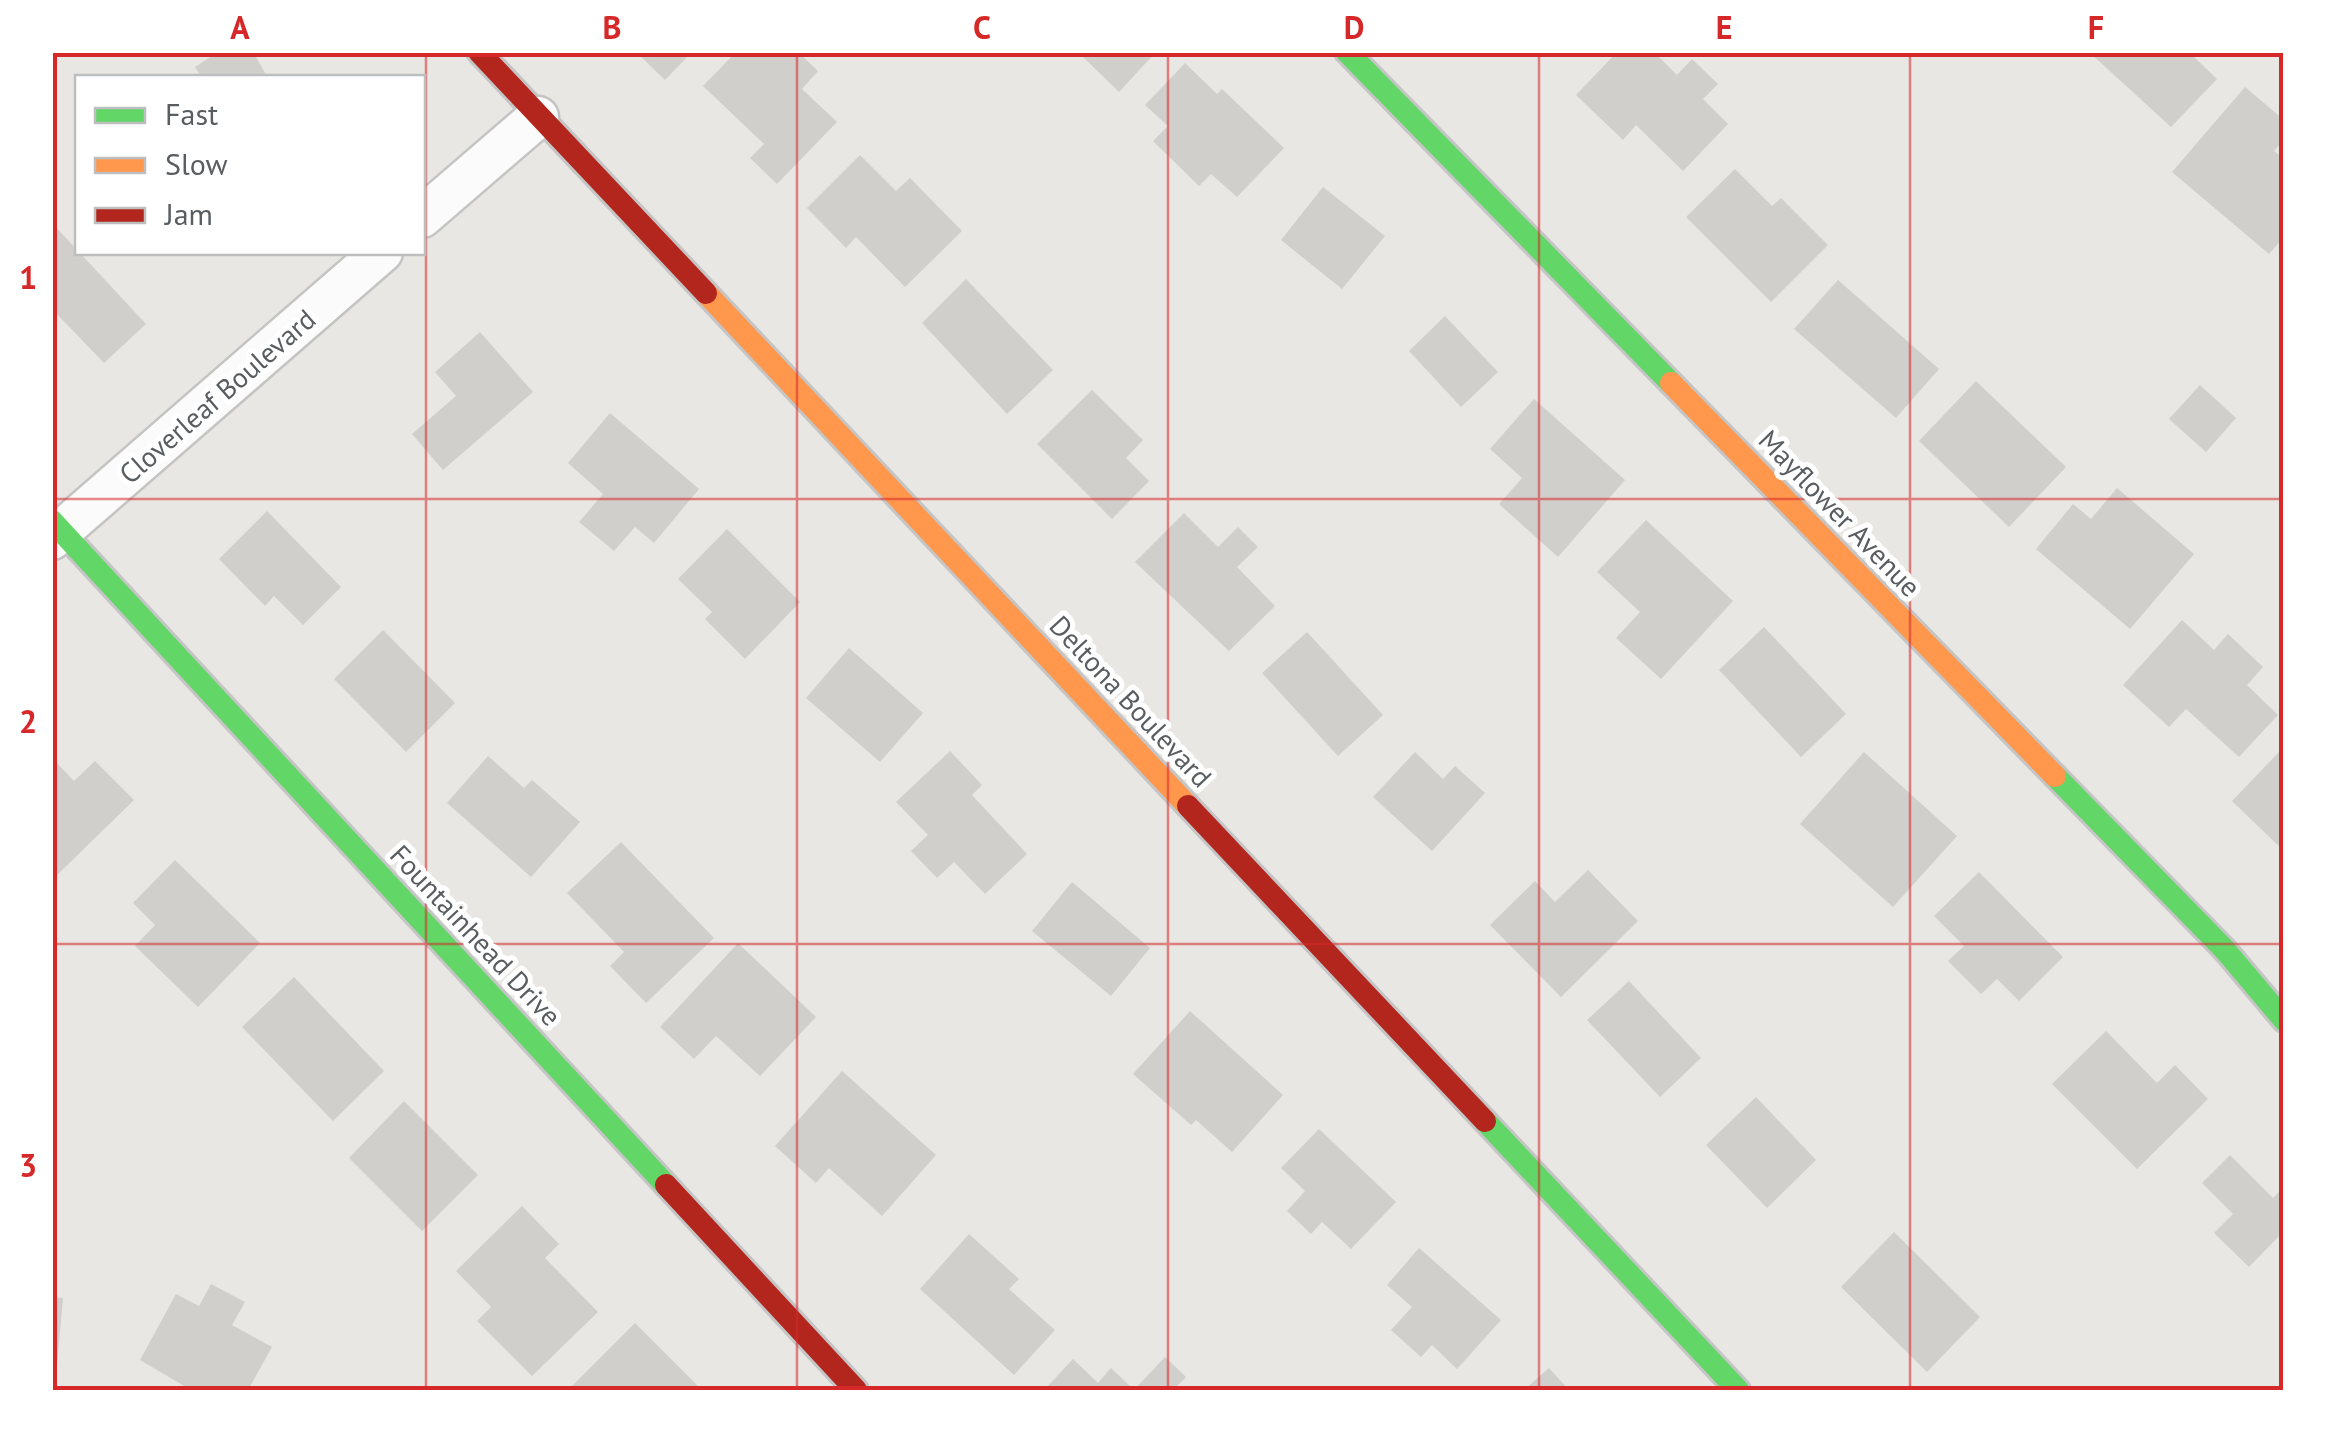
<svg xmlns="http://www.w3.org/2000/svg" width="2336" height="1443" font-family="'PT Sans',sans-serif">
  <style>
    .building { fill: #d0cfcc }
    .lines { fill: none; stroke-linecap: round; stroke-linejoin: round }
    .street-casing { stroke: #c4c4c4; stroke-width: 45 }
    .fast-casing { stroke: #c5c5c5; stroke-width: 28 }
    .slow-casing { stroke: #c5c5c5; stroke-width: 28 }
    .jam-casing { stroke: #c5c5c5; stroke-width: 28 }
    .street { stroke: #fcfbfb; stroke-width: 40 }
    .fast { stroke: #63d668; stroke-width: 22 }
    .slow { stroke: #ff974d; stroke-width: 22 }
    .jam { stroke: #b3261e; stroke-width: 22 }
    .grid { fill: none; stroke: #d62828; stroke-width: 2.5; stroke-opacity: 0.55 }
    .labels { text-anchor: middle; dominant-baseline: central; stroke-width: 10; stroke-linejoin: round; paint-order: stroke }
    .street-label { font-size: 28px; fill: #595d60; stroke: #fff }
    .neatline { fill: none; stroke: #d62828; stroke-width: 4 }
    .grid-label { font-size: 32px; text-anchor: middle; font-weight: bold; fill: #d62828 }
  </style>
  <rect width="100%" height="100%" fill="#e9e7e3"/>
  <path class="building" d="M218,52H253L268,78H202L195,67Z
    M636,52H692L665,80Z
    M736,52H766L771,56L774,52H798L818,71L802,89L837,122L777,184L750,158L764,144L703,86Z
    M1078,52H1156L1119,92Z
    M1617,52H1654L1677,75L1692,59L1718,84L1703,99L1728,124L1683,171L1636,125L1623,140L1576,95Z
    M2089,52H2189L2217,79L2171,127Z
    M1185,63L1217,94L1222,89L1284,148L1237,197L1211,174L1199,186L1153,141L1168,126L1145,105Z
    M2245,87L2284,120V139L2274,151L2284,159V237L2269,254L2172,172Z
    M860,155L896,191L910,178L962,231L905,287L856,237L846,248L807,208Z
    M1735,169L1772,206L1781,198L1828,245L1771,302L1686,217Z
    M1323,187L1385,236L1342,289L1281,240Z
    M52,223L146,324L104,363L52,309Z
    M966,279L1053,370L1007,414L922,323Z
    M1838,280L1939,369L1896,418L1794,329Z
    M1445,316L1498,372L1461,407L1409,351Z
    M480,332L533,392L443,470L412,434L456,396L435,372Z
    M1976,381L2066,467L2009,527L1919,441Z
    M2200,385L2236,418L2206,452L2169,419Z
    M1092,390L1143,440L1126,458L1149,481L1112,519L1037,444Z
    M1534,399L1625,480L1558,557L1499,504L1522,478L1490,449Z
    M610,413L699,489L654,543L635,527L614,551L579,522L603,494L568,463Z
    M2117,488L2194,554L2130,629L2036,549L2073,504L2091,519Z
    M267,511L341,587L303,625L274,596L265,606L219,559Z
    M1184,513L1218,547L1238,527L1258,547L1237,567L1275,606L1229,651L1135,562Z
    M1646,520L1733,601L1661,679L1616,638L1640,612L1597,572Z
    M727,529L800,602L745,659L705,619L712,612L678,579Z
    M2182,620L2214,650L2228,634L2263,667L2247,685L2278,715L2239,757L2186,709L2169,727L2123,685Z
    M1764,627L1846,714L1801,757L1719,670Z
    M383,630L455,703L406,752L334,679Z
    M1307,632L1383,715L1338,756L1262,673Z
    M849,648L923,713L880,762L806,698Z
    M2281,750L2284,753V851L2232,801Z
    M950,751L982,785L972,795L1027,854L985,894L954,862L937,878L911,851L928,835L896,802Z
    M1415,752L1443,779L1455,766L1485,793L1432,851L1373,797Z
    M1864,752L1957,836L1893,907L1800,824Z
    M488,756L524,788L532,780L580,822L531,877L447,803Z
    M52,758L74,781L95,761L134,800L52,880Z
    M621,842L714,938L646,1003L610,966L624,952L567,893Z
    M175,860L260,943L198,1007L135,946L155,925L133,903Z
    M1588,870L1638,921L1561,997L1490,925L1535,881L1555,902Z
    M1979,872L2063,957L2019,1001L1997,979L1981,994L1948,961L1964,946L1934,916Z
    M1072,882L1150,948L1111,996L1032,931Z
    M738,943L816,1017L760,1076L716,1036L694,1059L660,1027Z
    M294,977L384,1071L333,1121L242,1027Z
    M1629,981L1701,1058L1660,1097L1587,1020Z
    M1190,1011L1283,1095L1232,1152L1196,1120L1191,1125L1133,1074Z
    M2106,1031L2157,1083L2175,1065L2208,1099L2137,1169L2052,1084Z
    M842,1071L936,1155L882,1216L829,1168L816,1183L775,1146Z
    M1756,1097L1816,1160L1767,1208L1706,1145Z
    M404,1101L478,1175L422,1231L349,1158Z
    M1319,1129L1396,1202L1351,1249L1322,1222L1311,1234L1287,1211L1305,1191L1281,1168Z
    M2230,1155L2273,1198L2284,1187V1231L2249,1267L2214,1233L2233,1214L2202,1183Z
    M522,1206L559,1244L545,1258L598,1312L532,1376L477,1321L491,1307L456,1271Z
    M1894,1232L1980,1317L1927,1372L1841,1287Z
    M969,1234L1019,1279L1009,1289L1055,1330L1014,1375L920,1289Z
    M1419,1248L1501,1320L1457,1369L1432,1345L1421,1357L1391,1330L1412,1307L1387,1285Z
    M211,1284L245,1302L232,1325L272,1347L248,1390H191L140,1360L176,1294L199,1306Z
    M52,1297L63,1298L55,1387H52Z
    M635,1323L702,1390H568Z
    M1165,1357L1186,1377L1173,1390H1044L1073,1359L1098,1383L1111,1368L1134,1390Z
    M1549,1368L1569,1390H1524Z"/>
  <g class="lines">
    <g class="street-casing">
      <path id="street" d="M422,217L538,117
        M52,539L382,252"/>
    </g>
    <g class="fast-casing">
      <path id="fast" d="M1347,52L1671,383
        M52,521L666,1185
        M2055,776L2225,950L2284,1020
        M1485,1121L1738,1390"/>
    </g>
    <g class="slow-casing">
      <path id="slow" d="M706,293L1188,806
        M1671,383L2055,776"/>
    </g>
    <g class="jam-casing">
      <path id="jam" d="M479,52L706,293
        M1188,806L1485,1121
        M666,1185L856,1390"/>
    </g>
    <use href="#street" class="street"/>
    <use href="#fast" class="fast"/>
    <use href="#slow" class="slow"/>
    <use href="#jam" class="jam"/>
  </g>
  <path class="grid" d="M426,52V1390M797,52V1390M1168,52V1390M1539,52V1390M1910,52V1390M52,499H2284M52,944H2284"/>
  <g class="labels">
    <g class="street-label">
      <text transform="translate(217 396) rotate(-41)">Cloverleaf Boulevard</text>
      <text transform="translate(1840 513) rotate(46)">Mayflower Avenue</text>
      <text transform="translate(1131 701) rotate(47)">Deltona Boulevard</text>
      <text transform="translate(476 935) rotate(47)">Fountainhead Drive</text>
    </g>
  </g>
  <rect width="2336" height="1443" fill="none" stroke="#ffffff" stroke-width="110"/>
  <rect x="75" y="75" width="350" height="180" fill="#ffffff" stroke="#bdbebf" stroke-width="2.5"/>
  <rect x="95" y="108" width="50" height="15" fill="#63d668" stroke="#bdbebf" stroke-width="2.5"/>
  <text x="165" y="125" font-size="30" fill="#595d60">Fast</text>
  <rect x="95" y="158" width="50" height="15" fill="#ff974d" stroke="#bdbebf" stroke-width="2.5"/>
  <text x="165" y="175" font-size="30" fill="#595d60">Slow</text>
  <rect x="95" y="208" width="50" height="15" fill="#b3261e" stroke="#bdbebf" stroke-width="2.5"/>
  <text x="165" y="225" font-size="30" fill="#595d60">Jam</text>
  <rect x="55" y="55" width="2226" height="1333" class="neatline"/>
  <g class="grid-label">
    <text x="240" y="39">A</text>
    <text x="612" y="39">B</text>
    <text x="982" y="39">C</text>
    <text x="1354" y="39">D</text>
    <text x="1724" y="39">E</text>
    <text x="2096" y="39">F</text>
    <text x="28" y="289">1</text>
    <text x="28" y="733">2</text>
    <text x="28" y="1177">3</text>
  </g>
</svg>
